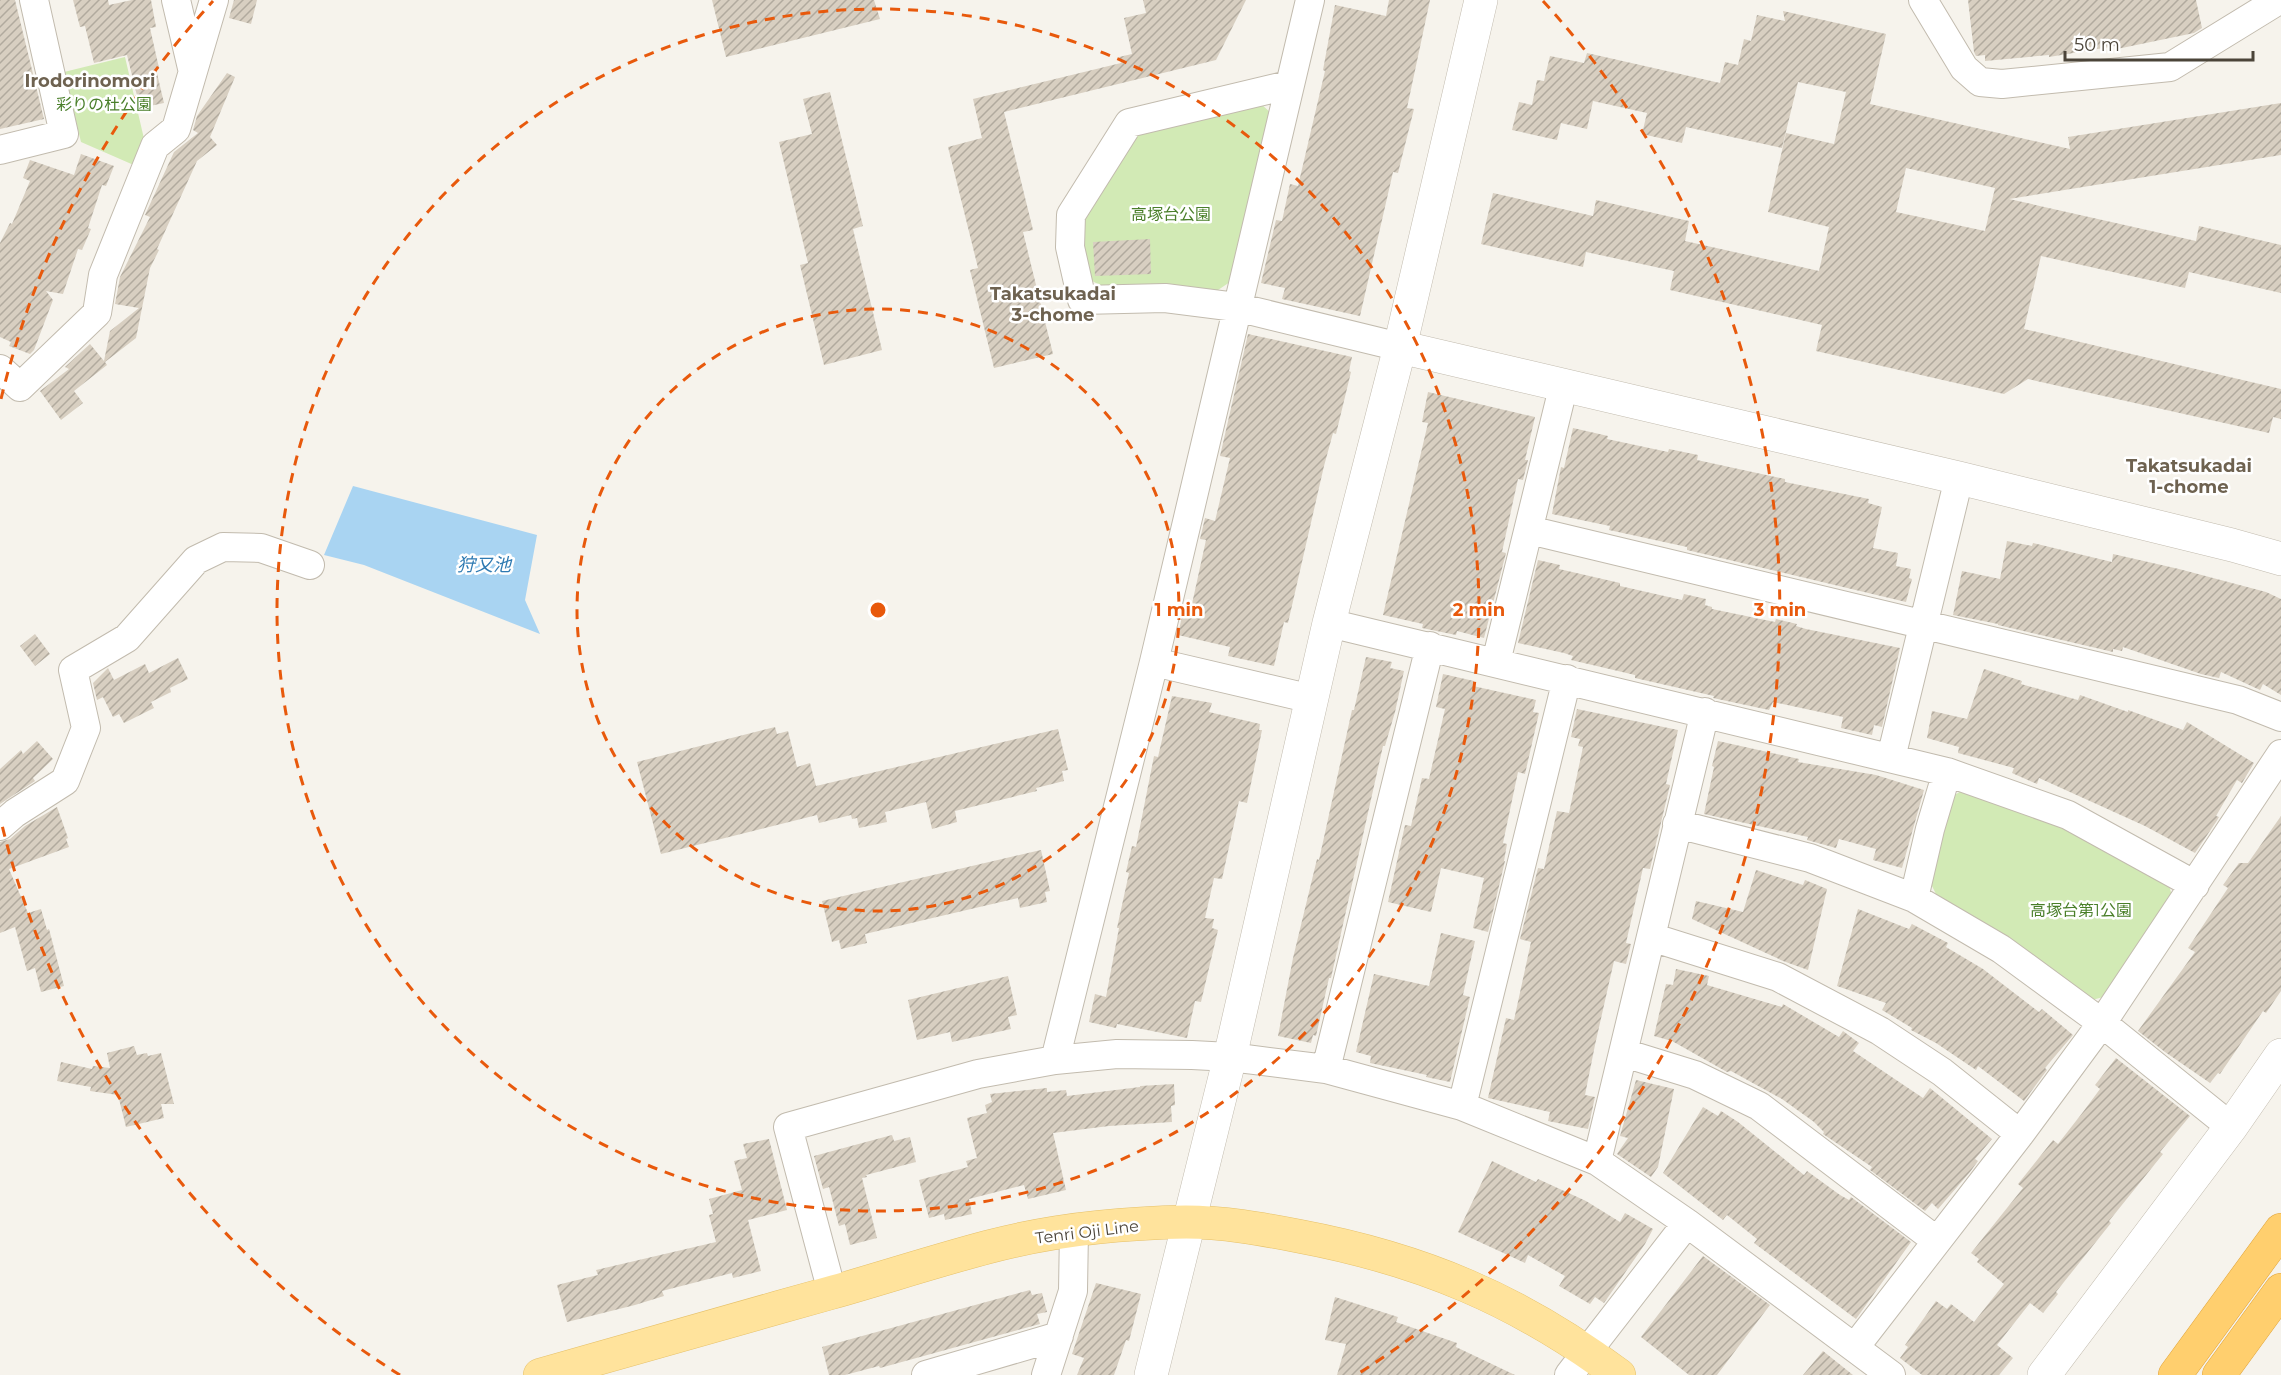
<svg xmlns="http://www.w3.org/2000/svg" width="2281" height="1375" font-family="Montserrat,'Noto Sans JP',sans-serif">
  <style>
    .green { fill: #d2eab5 }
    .water { fill: #a9d4f2 }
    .building { fill: url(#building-hatch); fill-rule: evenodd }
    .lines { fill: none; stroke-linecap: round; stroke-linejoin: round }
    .minor-casing { stroke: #c2bbae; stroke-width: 30 }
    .tertiary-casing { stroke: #c2bbae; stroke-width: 34 }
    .primary-casing { stroke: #e6c16a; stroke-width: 34 }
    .motorway-casing { stroke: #e0a43c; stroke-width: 34 }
    .minor { stroke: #fff; stroke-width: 28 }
    .tertiary { stroke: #fff; stroke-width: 33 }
    .primary { stroke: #ffe39c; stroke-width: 33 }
    .motorway { stroke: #ffcf6e; stroke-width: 33 }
    .ring { fill: none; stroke: #e8590c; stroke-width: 3; stroke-dasharray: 10 8 }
    .labels { text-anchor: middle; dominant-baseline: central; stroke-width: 5; stroke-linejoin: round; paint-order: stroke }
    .park-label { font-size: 16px; fill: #4a7f2a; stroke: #fff }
    .street-label { font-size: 16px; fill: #4b4439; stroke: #fff }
    .neighbourhood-label { font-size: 18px; font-weight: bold; fill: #6e6250; stroke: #fff }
    .water-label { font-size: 18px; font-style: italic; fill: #2e7ab2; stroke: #fff }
    .centre { fill: #e8590c; stroke: #fff; stroke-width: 3 }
    .ring-label { font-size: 18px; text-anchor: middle; font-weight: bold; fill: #e8590c; stroke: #fff; stroke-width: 5; stroke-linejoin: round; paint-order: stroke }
  </style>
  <defs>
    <pattern id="building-hatch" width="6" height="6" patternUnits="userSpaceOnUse" patternTransform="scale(1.5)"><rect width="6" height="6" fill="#d8cfc1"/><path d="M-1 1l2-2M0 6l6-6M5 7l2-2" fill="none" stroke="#b1aa9e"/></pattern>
  </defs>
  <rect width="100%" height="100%" fill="#f6f3ec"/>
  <path class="green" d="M125,57L145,143L136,166L81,142L64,72Z
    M1260,103L1272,114L1230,282L1218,290L1104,287L1090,280L1082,247L1085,215L1130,141L1143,131Z
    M1966,788L2067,826L2169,885L2173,900L2107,996L2092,1000L1938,898L1931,884L1953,796Z"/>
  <path class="water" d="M353,486L537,535L525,600L540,634L364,565L324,555Z"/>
  <path class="building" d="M0,0H15L44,119L0,129Z
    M73,0H108L109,5L132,0H151L156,27L150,28L159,68L156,69L164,103L140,108L127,55L94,63L85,26L80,27Z
    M234,0H257L251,24L229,18Z
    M712,0H874L880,19L726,57Z
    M1143,0H1246L1216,60L1004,112L1033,230L1023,232L1053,354L994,368L970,270L978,268L948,147L982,138L973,99L1121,63L1119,57L1132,54L1124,18L1146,13Z
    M1389,0H1430L1407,108L1414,109L1398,173L1393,172L1360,316L1282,299L1285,288L1261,283L1276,220L1282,221L1290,184L1298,186L1325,71L1323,70L1335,5L1386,16Z
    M1968,0H2196L2202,28L2194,33L2117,49L2116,46L2049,57V55L1985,61V55L1976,56L1974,52Z
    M1783,11L1886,34L1870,104L2070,149L2068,137L2281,103V155L2009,199L2196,241L2199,226L2281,245V293L2189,272L2185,288L2041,256L2024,329L2281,389V419L2273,417L2269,433L2028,379L2004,394L1816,351L1822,325L1670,290L1674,271L1586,252L1583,267L1481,244L1493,193L1593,216L1596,200L1689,221L1685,241L1819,271L1829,227L1768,212L1786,133L1834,144L1846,92L1798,82L1782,148L1686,127L1682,143L1642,134L1647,113L1593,101L1587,129L1561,123L1557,140L1512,130L1519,102L1532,105L1537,80L1544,81L1550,56L1584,63L1587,53L1720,83L1725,62L1738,65L1744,39L1751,41L1757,15L1785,21ZM1906,168L1995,188L1985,231L1896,212Z
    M227,73L235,77L210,137L217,145L197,161L157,249L159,250L150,268L136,338L105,362L107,365L74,391L83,403L61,420L40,391L69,369L65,367L90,344L104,361L110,331L139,308L115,304L120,277L150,217L145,215L174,152L198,133L193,130L197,116Z
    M830,92L863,226L853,229L882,350L824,365L800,265L808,263L779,142L812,134L803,99Z
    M81,154L114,166L106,186L102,185L88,228L91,229L82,250L78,249L63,294L46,291L53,300L34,350L30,354L9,346L11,342L0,337V243L10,223L12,224L30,181L23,178L30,160L74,175Z
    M1150,239L1151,274L1095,276L1093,242Z
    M1248,334L1352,357L1349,371L1351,372L1336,434L1333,433L1324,466L1288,623L1284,622L1274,666L1228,656L1230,647L1178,635L1183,611L1190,613L1206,540L1200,539L1205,518L1215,521L1230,458L1220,456Z
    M1428,392L1535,417L1525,460H1528L1523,480L1518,479L1502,552L1506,553L1484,638L1457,631L1456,635L1422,628L1423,624L1383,615L1428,423L1422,422Z
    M1573,428L1608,436L1607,439L1668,452L1669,449L1698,455L1697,460L1785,479V482L1869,499L1868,503L1882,507L1873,548L1898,553L1896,566L1911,569L1909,578L1912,579L1906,602L1687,550V547L1609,530L1610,526L1552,514L1561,467L1564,468Z
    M2007,541L2032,546L2033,543L2112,562L2113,554L2179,569L2266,592L2281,599V695L2263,684L2260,690L2221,672L2219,678L2201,674L2123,647L2122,651L2113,649V652L1998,625V624L1953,615L1962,571L2000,579Z
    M1538,560L1560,565L1559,569L1620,583V586L1682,600L1684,594L1706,599L1705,605L1712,607V609L1775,622L1776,619L1797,624L1796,626L1806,629L1900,648L1882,727L1874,725L1872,735L1841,728L1843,717L1773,702L1769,710L1713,698L1714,696L1635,678V675L1571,660L1573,656L1564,653L1518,643Z
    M35,634L50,654L35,666L20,646Z
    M1366,657L1392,662L1390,668L1404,671L1395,712L1385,746H1383L1331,978H1329L1316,1036L1313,1035L1311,1043L1278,1036L1293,958L1317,859L1319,860L1352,710H1354Z
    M178,658L188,679L170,688L171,692L151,702L154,708L124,723L119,714L113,717L103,697L97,700L93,683L108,668L114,680L145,664L149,673Z
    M1984,669L2022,681L2021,684L2078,700L2080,695L2128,712V710L2183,730L2187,722L2254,763L2242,783L2237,780L2216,816L2219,817L2216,822L2195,853L2145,826L2039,778L2037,784L2012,773L2014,768L1958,753L1959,747L1927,738L1932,711L1967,719Z
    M1443,674L1474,681L1473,686L1536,700L1533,712L1539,713L1525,774L1518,772L1503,843L1507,844L1504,861H1505L1488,932L1473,928L1484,878L1441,868L1431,912L1388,902L1405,825L1411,826L1422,778L1429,779L1445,709L1436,707Z
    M1172,696L1212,703L1209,712L1260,724L1259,730H1262L1247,803L1239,801L1222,879L1214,878L1205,918L1214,919L1212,928L1218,930L1201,1002L1195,1001L1187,1038L1117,1024L1116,1028L1089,1022L1095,994L1106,997L1119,928H1117L1129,873L1126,872L1132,846L1136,847L1154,756L1158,757Z
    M1577,709L1678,730L1666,784L1670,785L1650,869L1643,868L1626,943L1631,944L1626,964L1614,961L1595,1045L1585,1095L1595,1097L1588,1129L1548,1121L1550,1112L1488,1098L1506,1018L1514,1020L1531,942L1520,939L1538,868L1544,869L1557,811L1569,813L1583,747L1578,746L1580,739L1571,737Z
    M775,727L777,734L788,731L797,767L810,763L816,786L1058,729L1068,770L1062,771L1064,781L1036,788L1037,791L955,811L957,822L932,829L926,802L885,812L887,822L859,828L857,818L852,819L851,815L819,823L817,815L661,854L637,762Z
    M37,741L53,759L33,778L35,781L0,804V769L21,750L23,754Z
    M1718,741L1799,759L1798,762L1876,775L1924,790L1902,868L1873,860L1876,849L1839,839L1836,848L1807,840L1808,837L1704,814L1714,767L1712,766Z
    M57,807L68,838L66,839L69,847L9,869L28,913L41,909L47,930L49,929L64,986L41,992L35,968L27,971L15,927L0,933V842L10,839L25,826Z
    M2281,816V991L2266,1013L2263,1011L2220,1074L2218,1073L2210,1083L2165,1052L2138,1031L2195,952L2188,948L2228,888L2223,885L2239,863H2248Z
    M1041,850L1050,891L1045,892L1047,902L1020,908L1018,898L924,920L865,934L867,943L841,949L839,940L832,942L822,901Z
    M1756,870L1803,885L1805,880L1827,889L1808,970L1783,961L1692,919L1696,901L1743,912Z
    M1858,909L1909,929L1912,924L1948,943L1946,947L1983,969L2039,1012L2042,1009L2073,1035L2045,1068L2047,1070L2024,1101L1978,1066L1976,1070L1936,1043L1911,1030L1912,1028L1882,1010L1886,1003L1837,986Z
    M1441,933L1475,941L1463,995L1470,997L1450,1082L1426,1077L1427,1075L1370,1063L1371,1056L1356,1052L1374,974L1429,986Z
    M1676,969L1709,976L1707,985L1782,1007L1783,1004L1839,1037L1843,1031L1859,1043L1853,1051L1923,1098L1930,1088L1992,1139L1975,1159L1978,1161L1970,1172L1938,1209L1932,1203L1925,1211L1870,1170L1872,1167L1823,1134L1824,1132L1814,1122L1782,1099L1731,1071L1727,1072L1672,1041L1654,1036L1666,984L1673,985Z
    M1008,976L1017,1015L1008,1017L1011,1029L952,1042L950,1032L917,1040L908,1000Z
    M134,1046L137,1055L147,1053L148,1056L161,1053L174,1104H161L164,1118L126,1127L118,1095L90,1091L91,1087L57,1081L61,1062L92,1069L93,1066L110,1068L107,1053Z
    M2116,1058L2190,1116L2160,1152L2163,1154L2109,1221L2111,1223L2056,1292L2058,1294L2043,1313L2030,1303L1997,1345L2013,1358L1999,1375H1922L1900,1358L1908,1347L1905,1345L1936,1301L1947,1309L1951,1304L1974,1322L2004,1284L1977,1262L1979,1259L1971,1253L2023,1188L2018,1184L2053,1140L2058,1144L2083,1112L2100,1089L2095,1085Z
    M1636,1080L1674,1089L1658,1167L1651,1177L1617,1154L1628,1138L1620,1136Z
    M1174,1084L1175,1105L1171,1106L1172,1122L1109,1126L1053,1133L1066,1190L1028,1199L1024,1185L969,1199L972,1214L945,1220L944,1214L929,1218L919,1180L968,1167L966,1161L977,1158L967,1118L987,1113L985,1105L992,1102L990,1094L1047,1088V1092L1066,1090L1067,1096L1140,1087V1086Z
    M1703,1107L1718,1116L1721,1111L1738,1122L1804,1175L1807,1171L1840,1195L1849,1200L1851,1197L1911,1242L1856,1319L1754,1243L1757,1239L1727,1215L1723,1220L1663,1173Z
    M892,1135L894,1141L910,1137L916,1162L866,1175L867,1177L862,1178L877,1238L850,1245L845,1224L839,1226L829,1187L823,1189L814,1156Z
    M769,1139L787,1210L748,1220L761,1271L733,1278L732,1273L662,1291L664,1296L635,1305L567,1322L557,1285L598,1275L596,1270L716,1242L709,1215L713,1214L709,1199L742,1190L734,1161L747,1158L743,1144Z
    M1492,1161L1536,1182L1538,1179L1586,1201L1620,1222L1625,1213L1653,1229L1645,1244L1604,1303L1595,1297L1590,1304L1559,1286L1565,1276L1528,1255L1525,1263L1458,1232Z
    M1703,1256L1770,1305L1717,1375H1689L1641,1337Z
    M1096,1283L1141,1294L1129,1341L1126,1340L1114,1375H1077L1084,1358L1072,1354Z
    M1030,1290L1032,1295L1042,1293L1047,1312L1037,1314L1040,1324L880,1368L879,1366L845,1375H829L822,1347Z
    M1335,1297L1398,1317L1396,1322L1457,1343L1456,1347L1515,1375H1337L1346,1344L1325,1340Z
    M1823,1351L1853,1375H1803Z"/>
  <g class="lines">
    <g class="minor-casing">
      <path id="minor" d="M176,0L192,68
        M1923,0L1964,68L1980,82L2002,84L2170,67L2274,3L2273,0
        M1288,85L1129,123L1071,215L1070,247L1082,300L1165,298L1236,307L1400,347
        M0,150L64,134L34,0
        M0,369L20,387L97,313L103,275L155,146L176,129L214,0
        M1529,530L2238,700L2281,717
        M1329,623L1947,772L2068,815L2195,885
        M1154,662L1312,699
        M1496,662L1564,384
        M1891,758L1959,478
        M1677,824L1810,858L1914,898L2001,949L2102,1023L2231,1127
        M0,826L15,813L65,781L86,728L73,670L127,638L196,560L223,547L261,548L310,565
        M1914,898L1930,829L1947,772
        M1651,937L1778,977L1880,1031L1942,1072L2020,1134
        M1624,1053L1695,1075L1759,1106L1937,1241
        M1055,1060L1154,662L1310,0
        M1326,1069L1430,646
        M1462,1106L1567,679
        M1597,1161L1705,712
        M832,1292L788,1127L978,1074L1055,1060L1117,1054L1192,1055L1230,1057L1326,1069L1462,1106L1597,1161L1687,1223L1891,1375
        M1855,1347L2020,1134L2102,1023L2281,754
        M926,1375L1059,1336
        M1046,1375L1073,1291L1074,1230
        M1569,1375L1687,1223"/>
    </g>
    <g class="tertiary-casing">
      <path id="tertiary" d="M1400,347L1959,478L2232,545L2281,559
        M1151,1375L1230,1057L1329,623L1400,347L1481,0
        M2044,1375L2231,1127L2281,1055"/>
    </g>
    <g class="primary-casing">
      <path id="primary" d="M540,1375C636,1348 733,1320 830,1293C883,1278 935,1261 988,1247C1052,1230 1120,1223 1186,1222C1223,1222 1262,1229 1298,1236C1421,1259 1519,1300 1619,1375"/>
    </g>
    <g class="motorway-casing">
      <path id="motorway" d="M2175,1375L2281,1230
        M2219,1375L2281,1290"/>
    </g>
    <use href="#minor" class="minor"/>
    <use href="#tertiary" class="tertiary"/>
    <use href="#primary" class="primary"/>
    <use href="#motorway" class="motorway"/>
  </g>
  <g class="ring">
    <circle cx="878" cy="610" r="301"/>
    <circle cx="878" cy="610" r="601"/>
    <path d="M400 1375A902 902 0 0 1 1 821M1 399A902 902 0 0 1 213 1M1543 1A902 902 0 0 1 1356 1375"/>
  </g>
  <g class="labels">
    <g class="park-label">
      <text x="104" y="104">彩りの杜公園</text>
      <text x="1171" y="214">高塚台公園</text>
      <text x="2081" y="910">高塚台第1公園</text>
    </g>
    <g class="street-label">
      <text transform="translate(1087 1232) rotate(-7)">Tenri Oji Line</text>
    </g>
    <g class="neighbourhood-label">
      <text x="90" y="81">Irodorinomori</text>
      <text x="1053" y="294">Takatsukadai<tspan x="1053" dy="21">3-chome</tspan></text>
      <text x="2189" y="466">Takatsukadai<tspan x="2189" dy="21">1-chome</tspan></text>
    </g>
    <g class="water-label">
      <text x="484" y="565">狩又池</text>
    </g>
  </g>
  <circle cx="878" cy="610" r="9" class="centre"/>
  <g class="ring-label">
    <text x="1179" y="616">1 min</text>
    <text x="1479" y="616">2 min</text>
    <text x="1780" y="616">3 min</text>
  </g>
  <path d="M2065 51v9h188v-9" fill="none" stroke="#4b4439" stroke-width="3"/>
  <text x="2074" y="51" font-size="18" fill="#4b4439" stroke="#ffffff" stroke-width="4.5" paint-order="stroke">50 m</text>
</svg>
